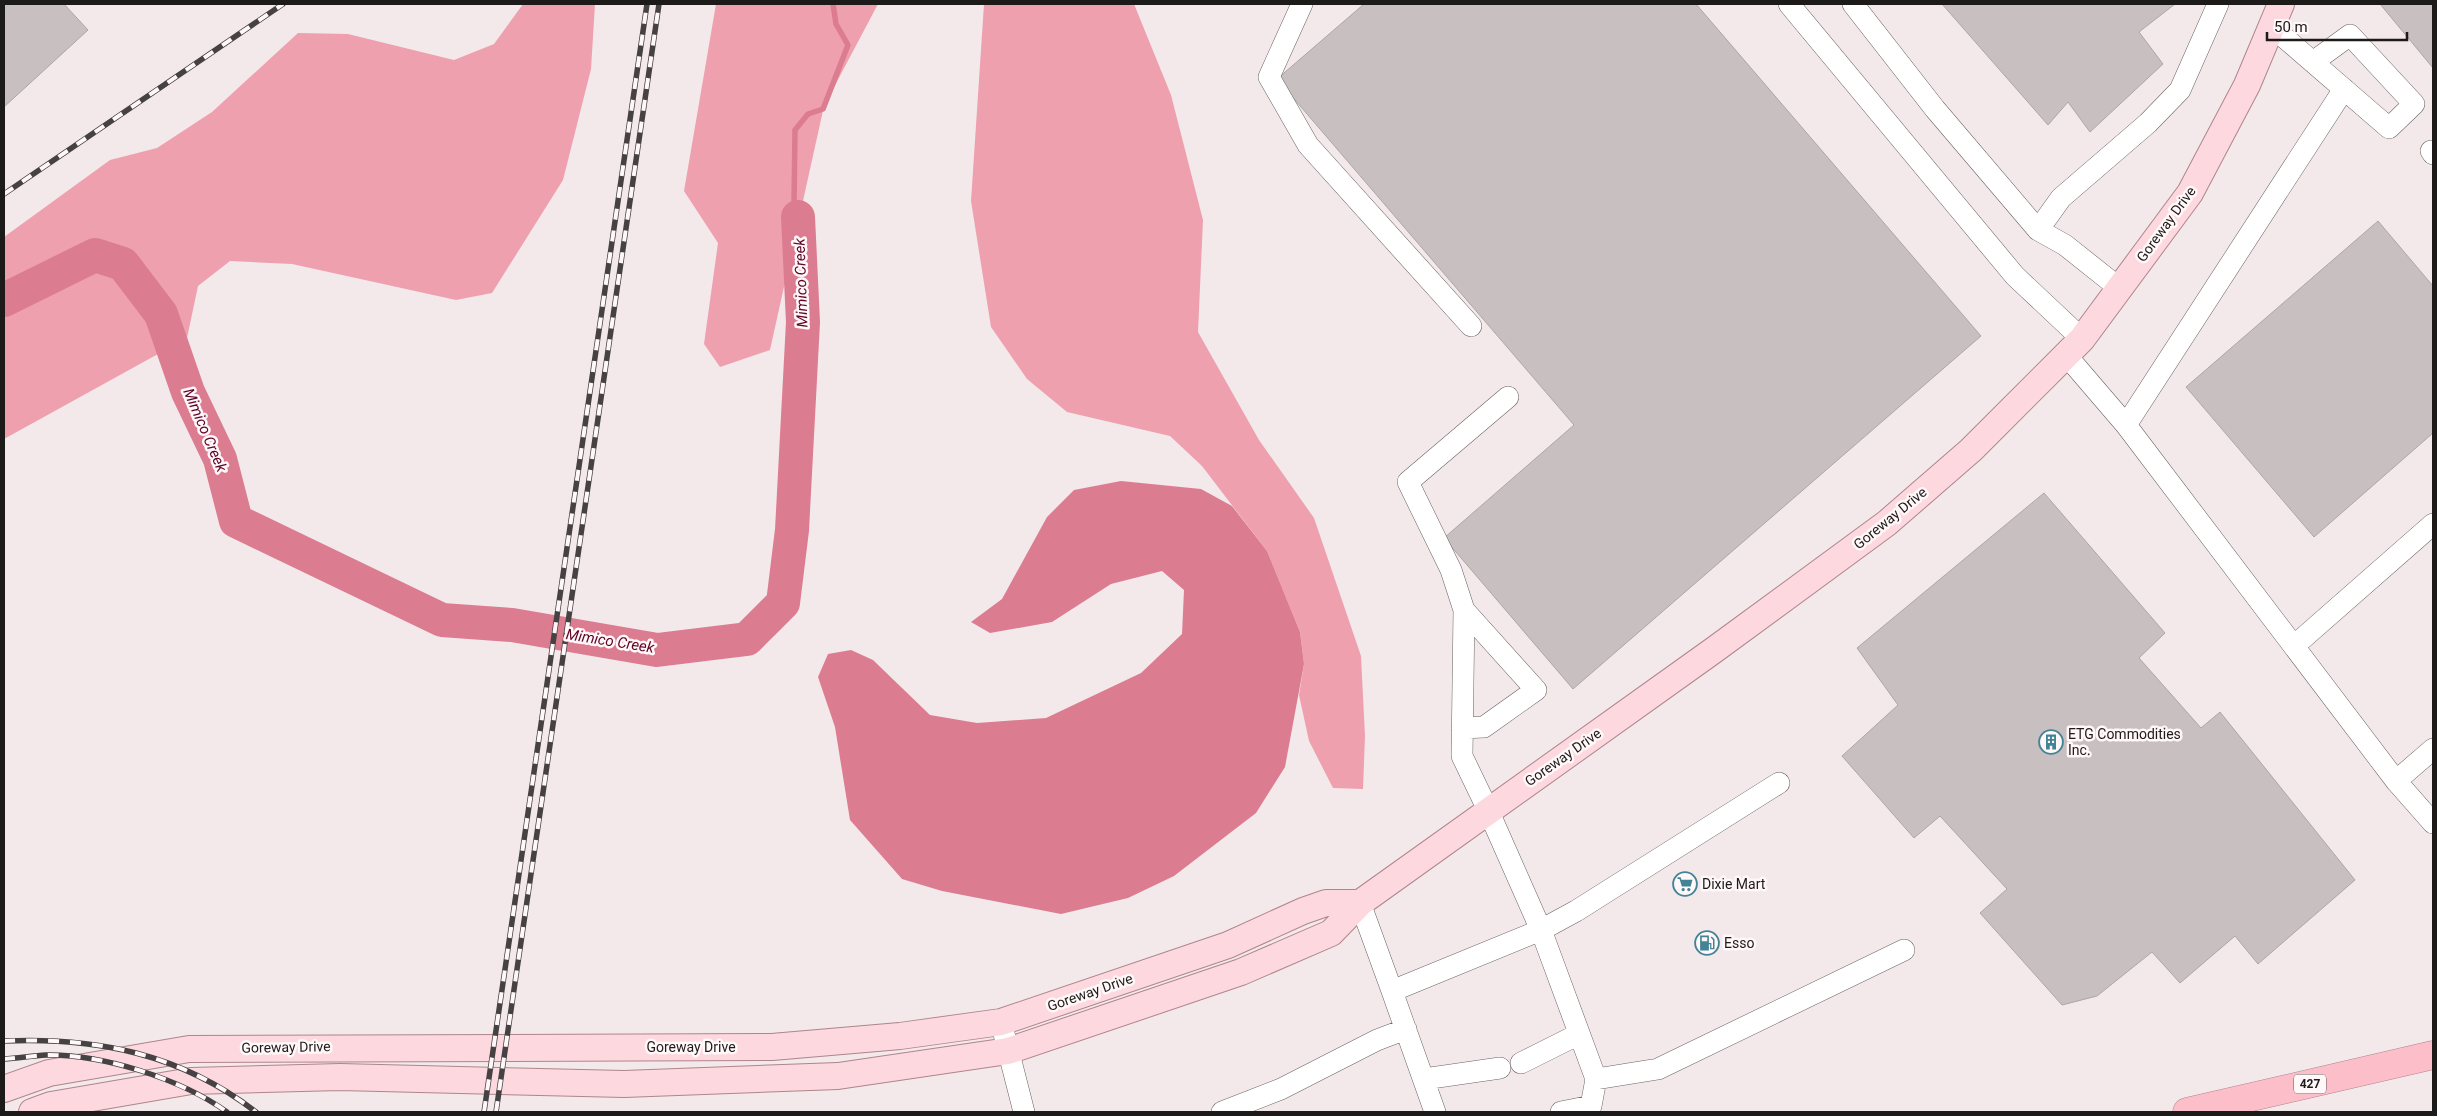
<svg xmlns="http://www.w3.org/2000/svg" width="2437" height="1116" font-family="Roboto,sans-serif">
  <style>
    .green { fill: #eea0af }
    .water { fill: #dc7c90 }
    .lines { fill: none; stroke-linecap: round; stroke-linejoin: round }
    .stream { stroke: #dc7c90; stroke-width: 5.5 }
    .river { stroke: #dc7c90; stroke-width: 34 }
    .building { fill: #c8bfc0; stroke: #aea5a7 }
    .minor-casing { stroke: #6a6263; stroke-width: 22 }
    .major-casing { stroke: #ae858b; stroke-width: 28 }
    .highway-casing { stroke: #ae858b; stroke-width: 29 }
    .minor { stroke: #fff; stroke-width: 21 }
    .major { stroke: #fdd8de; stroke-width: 26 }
    .highway { stroke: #fcbec8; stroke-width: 28 }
    .rail-casing { stroke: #464142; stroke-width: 5.5 }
    .rail { stroke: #fff7f8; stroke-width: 4; stroke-dasharray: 11; stroke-linecap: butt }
    .labels { text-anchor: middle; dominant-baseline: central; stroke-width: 5; stroke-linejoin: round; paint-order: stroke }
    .shield { fill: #fff7f8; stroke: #615c5d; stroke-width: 1 }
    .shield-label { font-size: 12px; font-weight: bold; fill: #1d1a1a }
    .street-label { font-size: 14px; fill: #1d1a1a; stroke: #fff7f8 }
    .poi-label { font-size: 14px; fill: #1d1a1a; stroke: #fff7f8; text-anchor: start }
    .water-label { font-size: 15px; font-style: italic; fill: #5f0526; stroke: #fff7f8 }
  </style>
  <rect width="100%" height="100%" fill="#f3e9eb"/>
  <path class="green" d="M523,4H595L591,69L563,180L492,293L456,300L292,264L230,261L198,286L187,338L4,439V237L110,160L157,148L212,112L298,33L348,34L454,60L494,44Z
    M716,4H878L824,106L770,350L720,367L704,344L718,243L684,191Z
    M984,4H1134L1171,95L1203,220L1198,332L1259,440L1314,518L1361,656L1365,736L1363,789L1333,788L1309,741L1299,695L1304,664L1300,632L1267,551L1202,466L1170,436L1067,412L1027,379L991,327L971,201Z"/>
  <path class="water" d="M1121,481L1201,489L1232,506L1267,551L1300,632L1304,664L1285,767L1256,813L1174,876L1128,898L1061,914L942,891L902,879L850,820L835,727L818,677L828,654L851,650L873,660L930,715L977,723L1046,718L1141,673L1182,634L1184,590L1162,571L1111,584L1052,622L990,633L971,622L1002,599L1047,517L1074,490Z"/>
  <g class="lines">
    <path class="stream" d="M798,217L794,203L795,130L808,114L823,109L848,45L836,24L833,4"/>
    <path class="river" d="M4,300L95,255L123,264L161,314L188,392L220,459L236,521L442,620L512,625L657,650L747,639L783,603L792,530L803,322L798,217"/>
  </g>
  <path class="building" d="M4,4H64L88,30L4,107Z
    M1364,4H1696L1981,336L1573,689L1444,538L1574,425L1277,79Z
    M1942,4H2175L2139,32L2163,64L2090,132L2068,102L2048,125Z
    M2380,4H2433V68Z
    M2378,221L2433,286V433L2314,537L2186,387Z
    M2044,493L2165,633L2139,658L2201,728L2220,712L2355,880L2258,964L2235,936L2180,983L2152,952L2097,996L2062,1005L1980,913L2007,889L1940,816L1914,838L1842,756L1898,705L1857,648Z"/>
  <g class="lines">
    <g class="minor-casing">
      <path id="minor" d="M1302,4L1269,77L1308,145L1471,326
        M1789,4L2015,276L2082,339
        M1853,4L1935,109L2038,230L2065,245L2119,288
        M2271,26L2389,128L2414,104L2350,35L2313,62
        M2431,151L2433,154
        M2038,230L2061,198L2148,123L2180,90L2218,4
        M2066,355L2126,425L2344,89
        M2126,425L2396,781L2433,749
        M2294,646L2433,524
        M1462,728L1484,727L1536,690L1464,610
        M2396,781L2433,823
        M1360,903L1392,991L1541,930L1488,810L1462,756L1464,610L1451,570L1408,482L1508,397
        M1392,991L1435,1112
        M1001,1022L1024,1112
        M1521,1063L1579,1034
        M1424,1079L1500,1068
        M1596,1079L1658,1069L1904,950
        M1222,1112L1281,1089L1377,1040L1406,1029
        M1561,1112L1591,1106L1596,1079L1541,930L1576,911L1779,783"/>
    </g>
    <g class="major-casing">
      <path id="major" d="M4,1089L49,1073L189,1049L772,1047L900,1036L1001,1022L1228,945L1303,911L1326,903H1360
        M32,1112L51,1105L191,1081L340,1077L624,1084L838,1076L1008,1051L1241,972L1331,933L1360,903L1714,650L1887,523L1971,450L2082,339L2190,193L2247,85L2281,4"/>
    </g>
    <g class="highway-casing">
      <path id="highway" d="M2187,1112L2433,1055"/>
    </g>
    <use href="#minor" class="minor"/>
    <use href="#major" class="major"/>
    <use href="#highway" class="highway"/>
    <g class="rail-casing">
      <path id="rail" d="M4,194L283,4
        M4,1041C97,1037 181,1054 256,1112
        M4,1059C18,1058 32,1056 46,1055C103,1054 181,1079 227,1112
        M484,1112L647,4
        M496,1112L659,4"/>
    </g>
    <use href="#rail" class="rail"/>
  </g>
  <defs>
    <g id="building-ring" transform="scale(1.25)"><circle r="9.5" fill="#fff7f8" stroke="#428495" stroke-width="1.5"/><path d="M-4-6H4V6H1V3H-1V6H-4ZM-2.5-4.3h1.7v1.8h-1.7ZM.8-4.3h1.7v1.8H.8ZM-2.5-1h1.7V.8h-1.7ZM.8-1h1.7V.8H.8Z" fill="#428495"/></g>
    <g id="supermarket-ring" transform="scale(1.25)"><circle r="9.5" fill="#fff7f8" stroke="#428495" stroke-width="1.5"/><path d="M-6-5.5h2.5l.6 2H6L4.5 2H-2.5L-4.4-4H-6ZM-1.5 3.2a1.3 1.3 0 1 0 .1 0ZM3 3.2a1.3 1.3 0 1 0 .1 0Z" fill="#428495"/></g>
    <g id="fuel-ring" transform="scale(1.25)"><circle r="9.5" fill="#fff7f8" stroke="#428495" stroke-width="1.5"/><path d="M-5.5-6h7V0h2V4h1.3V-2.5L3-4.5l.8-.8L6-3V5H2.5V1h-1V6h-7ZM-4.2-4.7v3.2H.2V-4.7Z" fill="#428495"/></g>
  </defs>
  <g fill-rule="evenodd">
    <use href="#building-ring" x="2051" y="742"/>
    <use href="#supermarket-ring" x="1685" y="884"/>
    <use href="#fuel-ring" x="1707" y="943"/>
  </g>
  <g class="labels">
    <rect class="shield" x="2294" y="1074.5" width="32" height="19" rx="4"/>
    <g class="shield-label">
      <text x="2310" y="1084">427</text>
    </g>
    <g class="street-label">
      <text transform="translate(2166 224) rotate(-54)">Goreway Drive</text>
      <text transform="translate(1890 518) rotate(-39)">Goreway Drive</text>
      <text transform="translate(1563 757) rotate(-35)">Goreway Drive</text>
      <text transform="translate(1090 992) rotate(-19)">Goreway Drive</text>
      <text transform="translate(286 1047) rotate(-1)">Goreway Drive</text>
      <text x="691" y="1047">Goreway Drive</text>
    </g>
    <g class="poi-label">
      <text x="2068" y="734">ETG Commodities<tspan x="2068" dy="16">Inc.</tspan></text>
      <text x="1702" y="884">Dixie Mart</text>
      <text x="1724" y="943">Esso</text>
    </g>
    <g class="water-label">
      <text transform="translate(801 283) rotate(-92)">Mimico Creek</text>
      <text transform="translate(205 430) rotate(67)">Mimico Creek</text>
      <text transform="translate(610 641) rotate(9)">Mimico Creek</text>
    </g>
  </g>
  <rect width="2437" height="1116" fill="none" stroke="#1d1a1a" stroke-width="10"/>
  <path d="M2267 32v8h140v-8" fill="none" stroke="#1d1a1a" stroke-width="2.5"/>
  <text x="2274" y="32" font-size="15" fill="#1d1a1a" stroke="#fff7f8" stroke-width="4" paint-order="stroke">50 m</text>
</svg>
